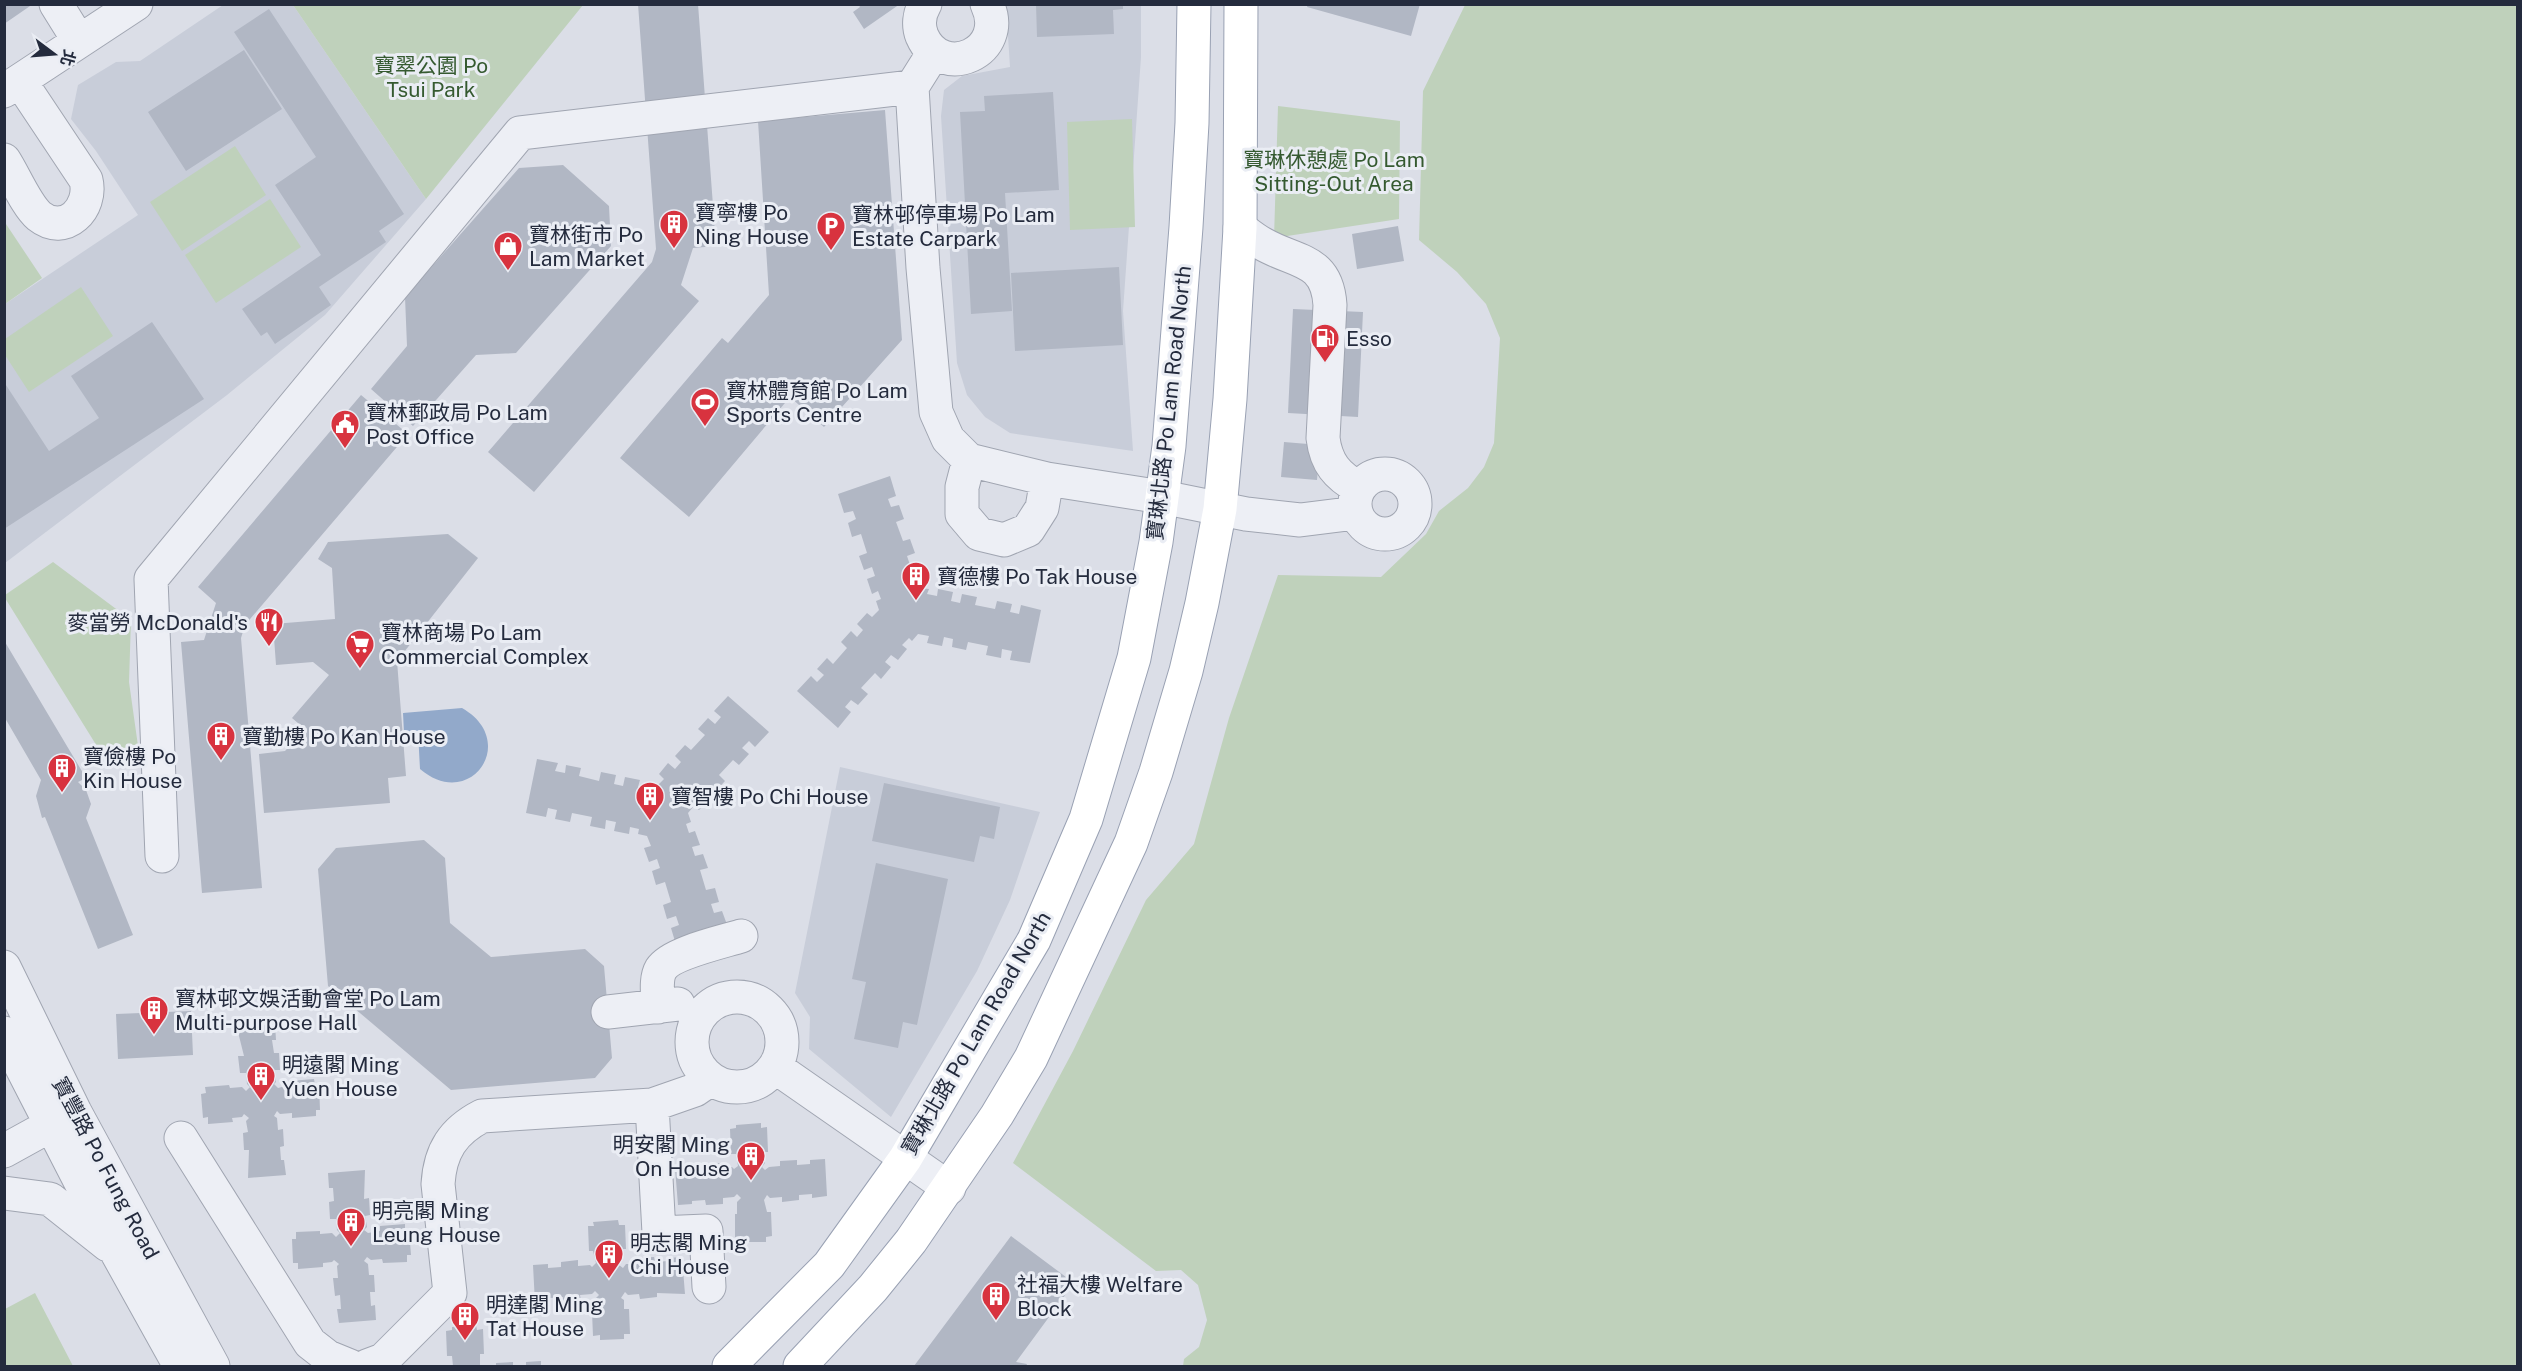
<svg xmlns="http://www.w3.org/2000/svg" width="2522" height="1371" font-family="'Public Sans','Noto Sans TC',sans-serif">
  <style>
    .built { fill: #c8cdd9 }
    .green { fill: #bfd1bb }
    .water { fill: #92a9ca }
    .building { fill: #b1b7c4 }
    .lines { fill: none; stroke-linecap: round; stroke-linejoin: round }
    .minor-casing { stroke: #a0a5b1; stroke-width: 35 }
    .major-casing { stroke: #99a1b3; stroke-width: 35 }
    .minor { stroke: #edeff5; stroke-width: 33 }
    .major { stroke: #fff; stroke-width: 33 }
    .labels { text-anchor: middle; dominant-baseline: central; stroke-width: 6; stroke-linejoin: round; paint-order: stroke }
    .park-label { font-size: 21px; fill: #355a30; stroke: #eaedf4 }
    .poi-label { font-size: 21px; fill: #242b3d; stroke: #eaedf4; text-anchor: start }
    .street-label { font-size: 21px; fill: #242b3d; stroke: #eaedf4 }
  </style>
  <rect width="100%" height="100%" fill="#dbdee7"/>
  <path class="built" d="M223,5H293L426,199L325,315L227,395L5,563V304L138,215L96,151L71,119L78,85L116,62L140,61Z
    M1006,5H1141V57L1123,311L1133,451L1010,433L985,417L967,395L957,363L941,116L944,90L962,76L1010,67Z
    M840,767L1040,812L1010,900L977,971L891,1117L809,1049L810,1017L795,993Z"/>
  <path class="green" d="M293,5H583L426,199Z
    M1465,5H2517V1366H1183L1184,1359L1199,1347L1207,1320L1198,1285L1181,1270L1156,1271L1013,1163L1073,1051L1146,900L1194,844L1229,718L1278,575L1381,577L1426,534L1439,511L1468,488L1484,467L1494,443L1500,338L1486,304L1457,272L1419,240L1423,91Z
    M1278,106L1400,121L1399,219L1274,238Z
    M1132,119L1135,227L1070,230L1067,122Z
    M235,146L266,195L182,251L150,202Z
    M270,199L301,247L216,303L185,255Z
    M4,221L42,278L5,304H4Z
    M81,287L113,336L29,392L5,355V339Z
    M53,562L131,620L129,682L139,753L133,763L108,764L5,598V595Z
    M35,1293L73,1366H5V1309Z"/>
  <path class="water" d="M462,708C520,741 470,812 420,769L418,732L404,733L403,713Z"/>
  <path class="building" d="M4,4H33L4,24Z
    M638,4H698L716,246L693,248L681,285L699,301L534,492L488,452L652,262L656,249Z
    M858,4H900L864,29L853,12L860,7Z
    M1036,4H1123V9L1113,10L1114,34L1037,37Z
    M1308,4H1420L1411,36L1307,7Z
    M269,9L404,214L379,231L386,242L319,287L331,305L275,344L267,332L261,336L242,309L321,255L275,185L316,157L234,32Z
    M244,50L282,109L186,171L148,112Z
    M1053,92L1059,190L1005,193L1012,311L971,314L960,112L985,111L984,96Z
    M885,110L902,340L824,427L790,397L689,517L620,458L722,338L728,343L769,295L758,121Z
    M563,165L609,206L611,246L516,353L476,355L413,426L371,389L407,346L405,297L519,168Z
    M1398,226L1404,261L1357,269L1352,234Z
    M1119,267L1123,345L1015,351L1011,273Z
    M1293,309L1363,312L1358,417L1288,413Z
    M152,322L204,399L4,529V382L49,451L99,418L71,376Z
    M361,395L408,434L245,625L241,638L262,888L202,893L181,642L204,640L216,603L198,587Z
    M1284,442L1320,445L1317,480L1281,477Z
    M890,476L896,496L888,499L891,507L899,505L904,519L896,522L903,541L910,539L915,553L907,556L910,565L918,562L923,576L916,578L919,588L929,589L927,594L937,596L938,589L953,592L951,601L960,603L962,594L977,597L975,605L995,609L997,601L1012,604L1010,612L1019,614L1021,605L1041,610L1030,663L1010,660L1012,651L1002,649L1001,658L986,655L988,646L968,642L966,650L952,647L953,639L944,637L942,646L927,643L929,636L918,634L912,641L909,638L902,645L907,649L898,660L891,655L885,662L891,667L881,679L875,673L861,688L868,694L858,705L851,700L845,707L851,712L838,728L797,691L811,676L817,682L824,675L817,669L827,658L833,664L847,648L841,642L851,631L857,637L863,630L857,624L867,613L872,617L879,610L876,601L881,599L878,591L872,594L867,579L875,576L872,567L864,570L859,556L867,553L861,534L852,537L848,523L856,519L853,511L844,513L838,494Z
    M448,534L478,558L397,661L406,776L388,778L390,803L264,813L259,754L285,751L305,729L292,718L329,675L313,662L276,665L273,624L335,619L332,568L318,559L328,542Z
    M5,642L86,778L78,782L86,790L91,804L86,818L133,935L98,949L45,817L42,818L36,796L41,780L5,718Z
    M728,696L769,732L755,747L749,741L742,748L749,754L739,765L733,760L719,775L725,781L715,792L709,786L703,794L709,799L699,810L694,806L688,813L691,822L686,824L689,833L695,831L700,845L692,847L695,856L703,854L708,868L700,870L706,890L715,888L719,902L711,904L714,913L722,911L729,930L677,948L671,928L679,925L676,916L667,919L663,905L671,902L665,882L656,885L652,871L660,868L657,859L649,862L644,848L651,846L647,836L638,834L639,829L630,827L629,834L614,831L616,822L606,820L605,829L590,826L592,817L572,813L570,822L555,819L557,810L548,808L546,817L526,813L537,759L558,763L555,771L565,773L566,765L581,768L579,776L599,781L601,772L616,775L614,784L623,786L625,777L640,780L638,787L648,789L655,782L658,785L664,779L659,774L668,763L675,769L681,762L675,756L685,745L691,750L705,735L698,729L708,718L715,724L721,717L714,711Z
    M884,783L1000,807L994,839L980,836L974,862L872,841Z
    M424,840L445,858L450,923L491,957L585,949L604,966L612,1058L595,1078L451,1090L328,986L318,869L336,848Z
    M876,863L948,879L917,1025L903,1022L898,1048L854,1039L866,982L852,979Z
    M191,1011L193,1055L118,1059L116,1014Z
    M275,1024L276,1040H272L274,1053H279L280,1070H275L276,1082L274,1084L278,1088L290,1085V1081L314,1079L315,1085L319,1084L320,1110H316V1116L292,1118V1113L280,1114L277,1111L274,1116L277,1118L278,1130L283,1129L284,1146L280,1147L281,1160H284L286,1175L248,1178L249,1150H244L243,1133L248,1132L246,1121L249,1118L244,1114L242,1117L232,1118L233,1122L208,1124V1117L203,1118L201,1094L206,1093L205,1087L229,1085L230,1088L242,1087L246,1091L250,1087L247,1084L246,1073H240L238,1056H244L237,1028Z
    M761,1123V1128L767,1127L768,1152H764L765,1163L762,1167L765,1170L769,1167L780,1166V1161L797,1160V1165L810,1164V1160L825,1159L827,1196L812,1198V1194L799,1195V1200L782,1202V1197L770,1198L767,1195L764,1200L767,1212H771L772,1236L766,1237V1242H742V1238L735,1239V1214H737V1202L741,1198L737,1194L734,1197L723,1198V1204L706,1205L705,1200L692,1201V1204L678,1205L675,1168L690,1167V1170L703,1169V1164L720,1163L721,1168L732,1167L734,1169L738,1166L736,1154H731L730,1129L736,1128V1125Z
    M365,1170L364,1199L369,1198L370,1215L365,1216L367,1227L364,1230L368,1233L380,1231V1226L405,1224V1230H409L411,1255H407V1262L383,1263L382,1259L371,1260L367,1257L364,1261L368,1264L369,1275H374L375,1292H370L371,1306L375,1305L376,1320L339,1323L337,1309H341L340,1295L335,1296L333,1278H338L337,1266L339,1264L334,1260L332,1262L323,1263V1267L298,1269V1263H293L292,1239H296V1232L320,1231V1234L332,1233L336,1237L340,1233L337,1230L336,1219H330L329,1202L334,1201L333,1188H329L328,1173Z
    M618,1220L619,1225H625L626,1249H621L622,1261L619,1265L623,1268L626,1264H638L637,1258L654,1257L655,1262L668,1261V1258L682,1257L685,1294L657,1293V1297L640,1299L639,1294L628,1295L625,1292L621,1298L624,1300V1309H629L630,1334H624V1339L600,1340V1335L593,1336L592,1312H595L594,1300L599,1295L595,1291L592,1294L580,1295L581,1301L563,1302V1297L550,1298V1302L535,1303L533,1265L548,1264V1268L561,1267V1262L578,1260V1266L590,1265L592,1267L596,1263L593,1251H589L588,1226H594L593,1222Z
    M1011,1236L1074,1283L1016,1362L1027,1364L1026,1366H914Z
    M476,1325L477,1330L483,1329L484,1354H480V1365L453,1366L452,1356H447L446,1331L452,1330V1327Z
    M541,1361V1366H526V1362Z
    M513,1362V1366H496V1363Z"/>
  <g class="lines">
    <g class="minor-casing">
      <path id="minor" d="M56,4L79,41
        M925,4C919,14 918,26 922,36C942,82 1010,52 987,4
        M934,52L912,87L923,268L936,412L948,439L969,460L1047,479L1162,497L1246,514L1300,520L1356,513
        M4,91L136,4
        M4,160C14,175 26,205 39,216C65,237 93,208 86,180L20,81
        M1240,228C1248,234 1255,240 1263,244C1296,263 1327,258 1330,305L1323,438C1326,463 1337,476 1359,488
        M969,460L962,487V514L979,534L1004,540L1028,530L1042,508L1047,479
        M1355 504a30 30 0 1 1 60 0a30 30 0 1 1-60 0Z
        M162,856L151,579L520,133L912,87
        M4,967L75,1112L213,1366
        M692 1042a45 45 0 1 1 90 0a45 45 0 1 1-90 0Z
        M658,1007C658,996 655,979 661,969C671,953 722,942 741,936
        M608,1012L678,1004
        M4,1033L116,1251L180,1366
        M775,1067L949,1188
        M652,1105L659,1233L706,1231L709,1287
        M181,1138L310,1343L328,1357L350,1366
        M4,1151L71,1114
        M4,1193L50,1199L108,1245
        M367,1366L383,1360L450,1293L438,1184C440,1151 453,1131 482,1116L652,1105L695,1090L711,1079"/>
    </g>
    <g class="major-casing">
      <path id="major" d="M729,1366L829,1265L905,1159L1034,940L1086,819L1134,658L1156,542L1169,446L1186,227L1192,123L1194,4
        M800,1366L873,1288L911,1241L997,1115L1031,1058L1131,843L1156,772L1186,671L1202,603L1220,509L1230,399L1240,228L1241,4"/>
    </g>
    <use href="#minor" class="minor"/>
    <use href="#major" class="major"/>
  </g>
  <defs>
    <g id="building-pin" transform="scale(1.5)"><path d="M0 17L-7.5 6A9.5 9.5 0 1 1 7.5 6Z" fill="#d8333f" stroke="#eaedf4"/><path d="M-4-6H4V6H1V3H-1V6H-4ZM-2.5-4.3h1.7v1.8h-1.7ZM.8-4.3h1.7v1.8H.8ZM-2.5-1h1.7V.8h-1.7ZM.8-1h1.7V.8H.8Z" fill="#fff"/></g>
    <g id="parking-pin" transform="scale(1.5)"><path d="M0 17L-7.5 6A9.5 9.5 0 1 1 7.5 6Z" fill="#d8333f" stroke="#eaedf4"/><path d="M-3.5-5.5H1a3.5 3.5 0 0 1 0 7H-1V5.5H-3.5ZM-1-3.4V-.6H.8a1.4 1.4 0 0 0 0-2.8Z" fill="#fff"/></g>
    <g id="shop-pin" transform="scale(1.5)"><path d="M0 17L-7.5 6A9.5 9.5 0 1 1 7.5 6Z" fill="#d8333f" stroke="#eaedf4"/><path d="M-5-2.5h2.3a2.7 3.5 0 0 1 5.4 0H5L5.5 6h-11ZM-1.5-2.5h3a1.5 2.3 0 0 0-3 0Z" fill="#fff"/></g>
    <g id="fuel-pin" transform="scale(1.5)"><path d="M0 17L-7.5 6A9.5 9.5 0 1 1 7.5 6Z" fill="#d8333f" stroke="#eaedf4"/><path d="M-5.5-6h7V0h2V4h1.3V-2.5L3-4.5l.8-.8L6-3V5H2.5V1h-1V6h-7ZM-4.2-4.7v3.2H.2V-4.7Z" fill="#fff"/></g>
    <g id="stadium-pin" transform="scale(1.5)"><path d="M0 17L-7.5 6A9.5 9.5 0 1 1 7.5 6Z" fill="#d8333f" stroke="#eaedf4"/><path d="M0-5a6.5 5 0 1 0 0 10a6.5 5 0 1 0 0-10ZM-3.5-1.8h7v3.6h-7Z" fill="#fff"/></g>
    <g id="civic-pin" transform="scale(1.5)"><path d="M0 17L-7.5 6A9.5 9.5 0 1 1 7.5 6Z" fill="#d8333f" stroke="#eaedf4"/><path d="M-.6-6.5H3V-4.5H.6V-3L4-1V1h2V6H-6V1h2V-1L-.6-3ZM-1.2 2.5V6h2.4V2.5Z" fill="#fff"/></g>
    <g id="restaurant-pin" transform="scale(1.5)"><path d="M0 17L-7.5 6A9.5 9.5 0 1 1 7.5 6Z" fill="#d8333f" stroke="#eaedf4"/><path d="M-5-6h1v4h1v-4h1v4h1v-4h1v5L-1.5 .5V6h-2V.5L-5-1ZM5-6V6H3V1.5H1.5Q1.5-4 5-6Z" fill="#fff"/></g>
    <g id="supermarket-pin" transform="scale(1.5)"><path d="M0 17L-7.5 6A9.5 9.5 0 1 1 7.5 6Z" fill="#d8333f" stroke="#eaedf4"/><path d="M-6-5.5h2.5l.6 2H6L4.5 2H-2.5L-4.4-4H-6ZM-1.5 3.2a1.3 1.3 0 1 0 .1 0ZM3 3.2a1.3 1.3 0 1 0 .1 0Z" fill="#fff"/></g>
  </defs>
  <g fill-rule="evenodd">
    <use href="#building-pin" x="674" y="224"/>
    <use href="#parking-pin" x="831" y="226"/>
    <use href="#shop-pin" x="508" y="246"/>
    <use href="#fuel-pin" x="1325" y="338"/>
    <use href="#stadium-pin" x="705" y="402"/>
    <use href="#civic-pin" x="345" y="424"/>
    <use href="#building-pin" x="916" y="576"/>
    <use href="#restaurant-pin" x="269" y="622"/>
    <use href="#supermarket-pin" x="360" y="644"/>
    <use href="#building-pin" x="221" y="736"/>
    <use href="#building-pin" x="62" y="768"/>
    <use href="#building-pin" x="650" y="796"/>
    <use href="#building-pin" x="154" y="1010"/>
    <use href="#building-pin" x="261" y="1076"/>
    <use href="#building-pin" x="751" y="1156"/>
    <use href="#building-pin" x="351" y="1222"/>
    <use href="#building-pin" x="609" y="1254"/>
    <use href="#building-pin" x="996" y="1296"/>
    <use href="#building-pin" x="465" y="1316"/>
  </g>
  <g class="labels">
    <g class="park-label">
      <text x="431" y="65">寶翠公園 Po<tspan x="431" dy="24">Tsui Park</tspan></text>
      <text x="1334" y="159">寶琳休憩處 Po Lam<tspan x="1334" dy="24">Sitting-Out Area</tspan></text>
    </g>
    <g class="poi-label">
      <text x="695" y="212">寶寧樓 Po<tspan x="695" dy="24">Ning House</tspan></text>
      <text x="852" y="214">寶林邨停車場 Po Lam<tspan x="852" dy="24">Estate Carpark</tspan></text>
      <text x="529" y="234">寶林街市 Po<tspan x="529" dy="24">Lam Market</tspan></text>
      <text x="1346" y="338">Esso</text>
      <text x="726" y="390">寶林體育館 Po Lam<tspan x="726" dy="24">Sports Centre</tspan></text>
      <text x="366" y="412">寶林郵政局 Po Lam<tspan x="366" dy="24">Post Office</tspan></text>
      <text x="937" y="576">寶德樓 Po Tak House</text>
      <text x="248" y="622" text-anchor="end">麥當勞 McDonald's</text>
      <text x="381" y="632">寶林商場 Po Lam<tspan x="381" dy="24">Commercial Complex</tspan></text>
      <text x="242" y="736">寶勤樓 Po Kan House</text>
      <text x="83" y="756">寶儉樓 Po<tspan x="83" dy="24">Kin House</tspan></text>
      <text x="671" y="796">寶智樓 Po Chi House</text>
      <text x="175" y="998">寶林邨文娛活動會堂 Po Lam<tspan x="175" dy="24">Multi-purpose Hall</tspan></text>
      <text x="282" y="1064">明遠閣 Ming<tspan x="282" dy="24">Yuen House</tspan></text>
      <text x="730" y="1144" text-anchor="end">明安閣 Ming<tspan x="730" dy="24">On House</tspan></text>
      <text x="372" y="1210">明亮閣 Ming<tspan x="372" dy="24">Leung House</tspan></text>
      <text x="630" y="1242">明志閣 Ming<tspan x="630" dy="24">Chi House</tspan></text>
      <text x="1017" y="1284">社福大樓 Welfare<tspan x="1017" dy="24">Block</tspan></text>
      <text x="486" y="1304">明達閣 Ming<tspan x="486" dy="24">Tat House</tspan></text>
    </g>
    <g class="street-label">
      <text transform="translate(1169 403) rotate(-84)">寶琳北路 Po Lam Road North</text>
      <text transform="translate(976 1033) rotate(-60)">寶琳北路 Po Lam Road North</text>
      <text transform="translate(106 1168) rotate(62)">寶豐路 Po Fung Road</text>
    </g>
  </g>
  <rect width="2522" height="1371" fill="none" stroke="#242b3d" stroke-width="12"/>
  <g transform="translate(54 54) rotate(106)" stroke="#eaedf4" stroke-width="4.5" paint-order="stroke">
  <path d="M0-4.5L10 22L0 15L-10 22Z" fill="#242b3d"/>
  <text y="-9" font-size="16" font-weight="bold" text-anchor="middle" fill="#242b3d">北</text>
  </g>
</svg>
